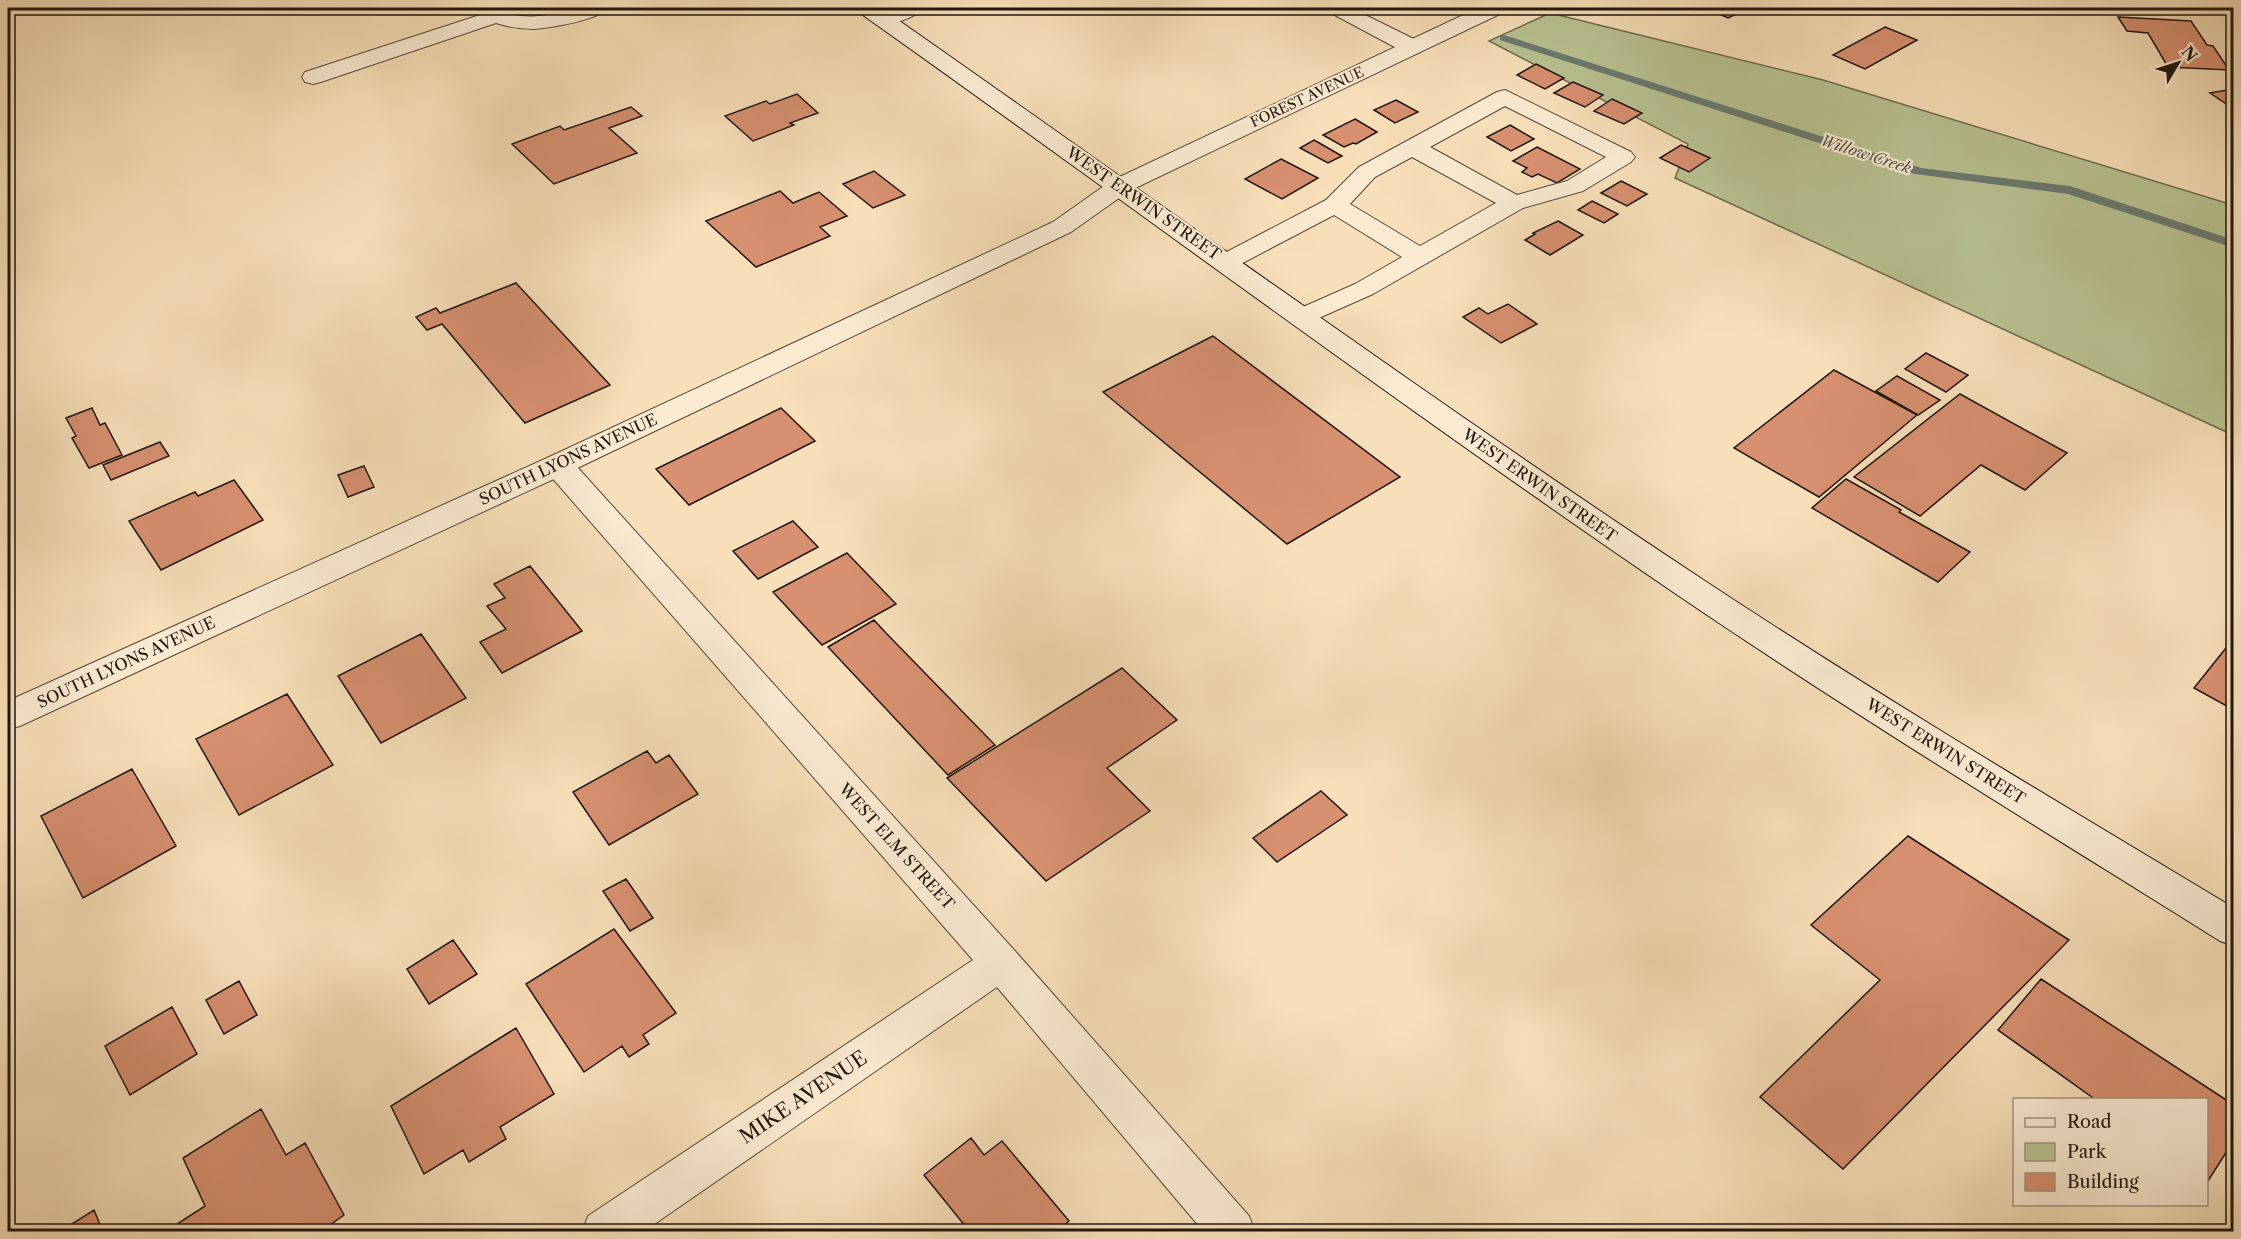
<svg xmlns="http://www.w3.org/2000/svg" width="2241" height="1239" font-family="'Libre Caslon Text',serif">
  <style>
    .green { fill: #b9c292; stroke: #6c6c50; stroke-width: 1.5 }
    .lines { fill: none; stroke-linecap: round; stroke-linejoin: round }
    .stream { fill: #6b7a70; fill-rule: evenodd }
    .building { fill: #d79070; stroke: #20160f; stroke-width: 1.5 }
    .service-casing { stroke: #56483a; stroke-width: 2 }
    .minor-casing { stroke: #56483a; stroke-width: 2 }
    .tertiary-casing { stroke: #56483a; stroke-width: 2 }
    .secondary-casing { stroke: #20160f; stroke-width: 2 }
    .service { fill: #faead2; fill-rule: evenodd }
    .minor { fill: #faead2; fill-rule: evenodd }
    .tertiary { fill: #faead2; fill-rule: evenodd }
    .secondary { fill: #faead2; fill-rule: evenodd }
    .labels { text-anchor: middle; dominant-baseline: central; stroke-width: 4.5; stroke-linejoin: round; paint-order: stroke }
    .far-street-label { font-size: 14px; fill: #20160f; stroke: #faead2 }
    .far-water-label { font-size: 15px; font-style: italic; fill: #4c5048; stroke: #faead2 }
    .street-label { font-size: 16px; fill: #20160f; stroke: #faead2 }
    .near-street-label { font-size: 20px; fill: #20160f; stroke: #faead2 }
  </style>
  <rect width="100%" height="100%" fill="#f7dfb9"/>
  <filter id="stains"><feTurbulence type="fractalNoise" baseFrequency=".00333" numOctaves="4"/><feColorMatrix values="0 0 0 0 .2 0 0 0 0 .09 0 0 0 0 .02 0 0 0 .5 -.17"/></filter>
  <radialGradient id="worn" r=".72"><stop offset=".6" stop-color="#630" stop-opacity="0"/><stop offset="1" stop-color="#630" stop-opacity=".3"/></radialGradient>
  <path class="green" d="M1550,13L1823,80L2233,205V435L1675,178L1688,144L1489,41Z"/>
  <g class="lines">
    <path class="stream" d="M1504,35L1921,168L2070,186L2234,240V248L2068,194L1915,174L1500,40V36Z"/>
  </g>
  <path class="building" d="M1706,8H1749L1728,18Z
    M2060,8H2101L2103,13L2060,9Z
    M2118,17L2191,21L2207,45L2213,46L2229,70L2168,67L2148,33L2127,31Z
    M1885,27L1917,40L1865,69L1833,55Z
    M1536,64L1564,78L1545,89L1517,75Z
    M1573,82L1603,95L1585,107L1554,93Z
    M2234,89V109L2210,93Z
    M797,94L818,113L790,123L794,125L753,141L725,116L766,101L770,104Z
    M1612,99L1642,113L1624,124L1594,111Z
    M1396,100L1418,112L1395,123L1374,110Z
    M631,107L642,116L609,128L637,153L554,184L512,144L560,126L564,130Z
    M1355,119L1377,132L1356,144L1353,143L1344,147L1323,135Z
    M1510,125L1534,139L1511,151L1487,137Z
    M1314,140L1342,156L1328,163L1300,148Z
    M1681,145L1710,158L1689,172L1660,158Z
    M1537,147L1580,169L1557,183L1538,174L1532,177L1522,172L1527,168L1513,161Z
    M1281,159L1318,178L1282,199L1245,179Z
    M874,171L905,195L873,208L843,184Z
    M1621,181L1647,194L1627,206L1601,193Z
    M780,191L793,203L819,192L847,216L820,227L830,236L756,267L706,221Z
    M1592,201L1618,214L1604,223L1578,210Z
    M1558,221L1583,235L1550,255L1525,240L1535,234L1533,233Z
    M516,283L610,385L525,423L442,324L427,330L416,317L436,308L440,313Z
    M1508,304L1537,324L1501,343L1463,317L1479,308L1488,314Z
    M1213,336L1400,477L1287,544L1103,392Z
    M1926,353L1968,375L1946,392L1905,369Z
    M1834,370L1917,415L1819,497L1734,448Z
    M1897,376L1940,400L1918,415L1876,391Z
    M1960,394L2067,453L2025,490L1981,465L1920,516L1854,477Z
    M92,408L100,425L105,423L122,455L89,468L72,438L76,436L66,418Z
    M781,408L815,441L689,505L656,469Z
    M160,442L169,456L111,480L103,465Z
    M364,466L374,487L348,497L338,475Z
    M1846,479L1901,510L1899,512L1970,552L1938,582L1812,508Z
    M234,480L263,520L161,570L129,521L195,492L198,496Z
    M793,521L818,547L758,579L733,551Z
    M847,553L896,604L822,645L773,592Z
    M530,566L582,631L502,673L480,642L506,629L487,606L505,598L494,584Z
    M874,620L886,633L995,745L948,775L828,647Z
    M421,634L466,698L381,743L338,676Z
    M2234,638V710L2194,688Z
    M1122,668L1177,720L1107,768L1150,811L1046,881L947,778Z
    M287,694L333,765L239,815L196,739Z
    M647,751L656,763L669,755L698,794L609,845L573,792Z
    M132,769L176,846L83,898L41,816Z
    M1321,791L1347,815L1277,862L1253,838Z
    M1908,836L2069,940L1843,1169L1760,1097L1880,980L1811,925Z
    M626,879L653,918L630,931L603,891Z
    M614,929L676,1013L643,1035L649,1044L629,1057L622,1046L584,1072L526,984Z
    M453,940L477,974L429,1004L407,969Z
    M2041,979L2234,1105V1140L2208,1181L2206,1100H2096L1998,1030Z
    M239,981L257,1015L224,1034L206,1000Z
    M172,1007L197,1054L130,1095L105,1046Z
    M516,1028L554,1094L500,1127L506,1139L469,1162L463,1150L424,1174L391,1106Z
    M261,1109L286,1155L305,1143L344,1215L320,1232H177L174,1226L205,1206L183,1158Z
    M971,1138L984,1155L1002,1141L1069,1221L1056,1232H970L924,1175Z
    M94,1210L103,1232H59Z"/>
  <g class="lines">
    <g class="service-casing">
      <path id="service" d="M578,8H607C599,20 550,28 534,29C521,29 508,27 496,23L321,82L313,84L305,82L302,77L305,72L489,12C500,9 510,15 521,16C540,18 559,13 578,8Z
        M895,8H922C915,19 889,26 877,23L874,19L877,15Z
        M1326,8H1351L1420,42L1423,47L1420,52L1412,53L1404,52L1329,12Z
        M1505,90L1631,152L1635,157L1631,162L1583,191L1523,208L1373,294L1303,325L1294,323L1290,317L1294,311L1355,284L1402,257L1334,215L1235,267L1226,270L1217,267L1213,262L1217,257L1326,200L1359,167L1497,92ZM1505,106L1606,157L1567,181L1517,195L1430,147ZM1412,157L1496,203L1420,246L1350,204L1375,177Z"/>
    </g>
    <g class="minor-casing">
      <path id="minor" d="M558,455L569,458L1015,951L1249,1216L1255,1232H1204L997,987L643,1232H582L588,1216L973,960L547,472L543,465L547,458Z"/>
    </g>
    <g class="tertiary-casing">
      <path id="tertiary" d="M1478,8H1505L1502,13L1129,191L1071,232L569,472L20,726L8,729V701L547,458L1053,222L1111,181Z"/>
    </g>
    <g class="secondary-casing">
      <path id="secondary" d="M858,8H881C1153,198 1422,394 1699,577C1874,693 2054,800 2234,908V946L2220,941C2038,827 1854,715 1676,594C1400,406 1132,206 860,13Z"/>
    </g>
    <use href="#service" class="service"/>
    <use href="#minor" class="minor"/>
    <use href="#tertiary" class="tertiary"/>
    <use href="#secondary" class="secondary"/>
  </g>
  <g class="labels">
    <g class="far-street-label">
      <text transform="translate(1307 97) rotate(-25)">FOREST AVENUE</text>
    </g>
    <g class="far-water-label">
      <text transform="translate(1866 154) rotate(18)">Willow Creek</text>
    </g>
    <g class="street-label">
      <text transform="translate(1144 203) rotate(35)">WEST ERWIN STREET</text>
      <text transform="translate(568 459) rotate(-25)">SOUTH LYONS AVENUE</text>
      <text transform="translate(1540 485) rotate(35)">WEST ERWIN STREET</text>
      <text transform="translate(126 662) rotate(-25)">SOUTH LYONS AVENUE</text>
      <text transform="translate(1946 751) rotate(32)">WEST ERWIN STREET</text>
      <text transform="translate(897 846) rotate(48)">WEST ELM STREET</text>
    </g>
    <g class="near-street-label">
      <text transform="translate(803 1097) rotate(-34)">MIKE AVENUE</text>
    </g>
  </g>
  <rect width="2241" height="1239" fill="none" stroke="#f7dfb9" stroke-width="30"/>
  <rect x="9" y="9" width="2223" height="1221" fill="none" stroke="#20160f" stroke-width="3"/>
  <rect x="15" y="15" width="2211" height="1209" fill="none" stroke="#20160f" stroke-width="1.5"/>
  <rect x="2013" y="1098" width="195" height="108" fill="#faead2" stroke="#a39584" stroke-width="1.5"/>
  <rect x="2025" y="1118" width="30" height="9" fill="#faead2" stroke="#a39584" stroke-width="1.5"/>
  <text x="2067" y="1128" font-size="18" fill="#20160f">Road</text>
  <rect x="2025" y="1143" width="30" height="18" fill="#b9c292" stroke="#a39584" stroke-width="1.5"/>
  <text x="2067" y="1158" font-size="18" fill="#20160f">Park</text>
  <rect x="2025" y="1173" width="30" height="18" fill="#d79070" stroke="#a39584" stroke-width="1.5"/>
  <text x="2067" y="1188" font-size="18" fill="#20160f">Building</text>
  <g transform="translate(2178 63) rotate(51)" stroke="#faead2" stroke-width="4.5" paint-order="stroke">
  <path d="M0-4.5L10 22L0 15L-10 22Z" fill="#20160f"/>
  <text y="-9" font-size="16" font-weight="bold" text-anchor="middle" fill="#20160f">N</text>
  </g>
  <rect width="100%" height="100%" filter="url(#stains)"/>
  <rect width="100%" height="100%" fill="url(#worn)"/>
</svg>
